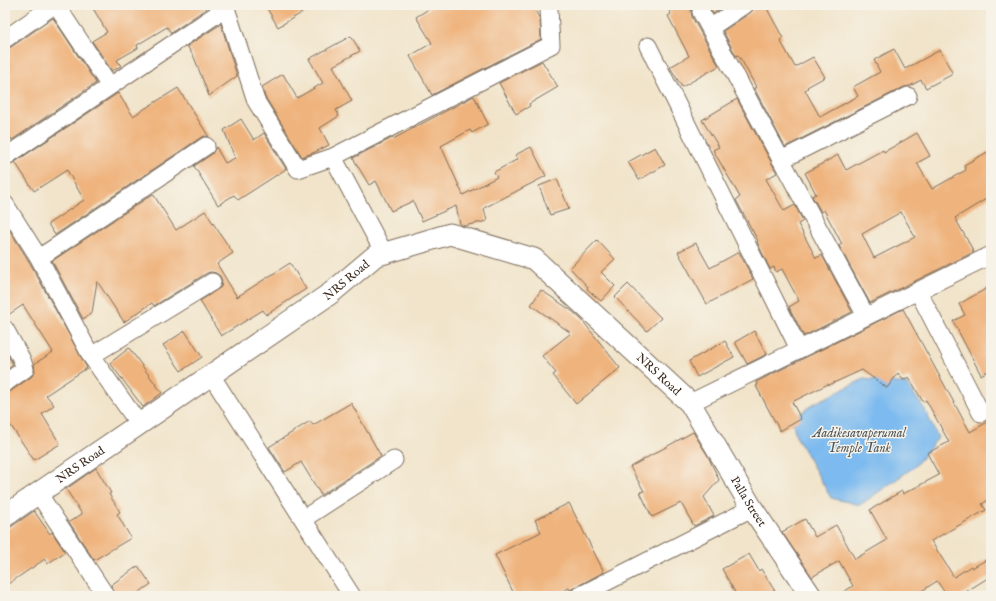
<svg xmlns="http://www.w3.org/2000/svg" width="996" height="601" font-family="'IM FELL English',serif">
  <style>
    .water { fill: #7cbaef; stroke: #5c7286 }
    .building { fill: #efb47e; fill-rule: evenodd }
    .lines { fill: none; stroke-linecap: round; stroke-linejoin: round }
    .minor-casing { stroke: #7b6b5a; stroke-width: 19 }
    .tertiary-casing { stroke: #7b6b5a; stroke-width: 23 }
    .minor { stroke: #fff; stroke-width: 17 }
    .tertiary { stroke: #fff; stroke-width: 21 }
    .labels { text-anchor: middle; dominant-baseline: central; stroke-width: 3; stroke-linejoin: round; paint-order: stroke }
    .street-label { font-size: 12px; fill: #3b2a1e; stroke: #f7f3e8 }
    .water-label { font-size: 13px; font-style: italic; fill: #4e555d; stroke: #f7f3e8 }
  </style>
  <rect width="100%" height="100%" fill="#f7f3e8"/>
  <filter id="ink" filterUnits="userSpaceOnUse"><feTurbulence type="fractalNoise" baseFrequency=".025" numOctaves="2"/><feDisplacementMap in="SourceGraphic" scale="8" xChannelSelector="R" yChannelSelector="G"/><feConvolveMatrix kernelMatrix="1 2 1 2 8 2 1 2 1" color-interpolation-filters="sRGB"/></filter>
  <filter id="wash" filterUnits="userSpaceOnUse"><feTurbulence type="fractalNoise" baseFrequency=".012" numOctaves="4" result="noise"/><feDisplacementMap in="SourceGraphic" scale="16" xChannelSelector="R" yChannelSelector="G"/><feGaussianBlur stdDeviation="0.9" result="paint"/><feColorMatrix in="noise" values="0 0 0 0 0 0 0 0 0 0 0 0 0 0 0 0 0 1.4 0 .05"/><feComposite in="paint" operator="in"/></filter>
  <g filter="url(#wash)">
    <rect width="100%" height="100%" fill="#f1e4ca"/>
    <path class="water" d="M864,379L906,384L924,408L938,438L914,467L860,505L831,498L796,436L792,420L813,404Z"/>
    <g id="blocks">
      <path class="building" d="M91,5H205L207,8L171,33L167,27L137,45L138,48L117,60L121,66L112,71L92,41L107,32Z
        M265,5H315L278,27Z
        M435,5H532L540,19L541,39L432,95L410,56L432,43L416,17Z
        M666,5H694L691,11L692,17L719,66L682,87L670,67L689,56L668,16L671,14Z
        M708,5H726L713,14Z
        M754,5H765L783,38L780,40L795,67L813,57L825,77L807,87L808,88L805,90L820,117L858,96L853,87L880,72L874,60L894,49L905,69L940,50L953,74L926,88L921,80L910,86L904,87L785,147L754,88L756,87L742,61L738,55L736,56L723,31L750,13L753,10Z
        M53,18L96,83L12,140L5,129V49L11,47Z
        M221,24L237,76L209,96L194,57L187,46Z
        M351,36L360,51L333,66L352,101L336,110L339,116L320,128L329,145L315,152L302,157L265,97L262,87L283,74L297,98L323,83L309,59Z
        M542,61L558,87L529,104L530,106L516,114L499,83Z
        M178,88L209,137L205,136L200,138L55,235L48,224L84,200L67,170L34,191L15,162L118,93L133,116Z
        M474,96L488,124L472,133L470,130L441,146L463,195L497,177L494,172L518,159L515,155L531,147L546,176L484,208L487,221L464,226L460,224L456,206L422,221L413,201L391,211L376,181L369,185L353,158L392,138L393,139Z
        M737,99L777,173L766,179L784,211L795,205L803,221L798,224L816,258L822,255L852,312L804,336L789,307L799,301L782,269L776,272L774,267L770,269L757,242L758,241L736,200L740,197L713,150L719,147L702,120Z
        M241,119L254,140L264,133L286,169L238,200L234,195L218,205L194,166L212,154L216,147L225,163L235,158L224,130Z
        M917,133L930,156L917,163L932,189L966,170L964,165L991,150V196L955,218L974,252L870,303L839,246L842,244L824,210L821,212L812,196L816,194L805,173L838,155L846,170L883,150L884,152ZM901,212L915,237L874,258L862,234Z
        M655,147L665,165L639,180L628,162Z
        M557,179L569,209L550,215L539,186Z
        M153,194L176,230L205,211L233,253L217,264L237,297L290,263L306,289L266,315L263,310L221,336L200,301L221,287L222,281L220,276L216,273L211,272L207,273L154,306L152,303L124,322L97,281L92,313L83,319L52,261Z
        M5,223L30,263L87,368L46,395L54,405L42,414L60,444L34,460L5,417V393L11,391L31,377L35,372L34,364L53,352L23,305L5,317Z
        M597,240L615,259L601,272L615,286L601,301L587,289L588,287L570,268Z
        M696,243L710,268L739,252L753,279L707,304L678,252Z
        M628,284L661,318L647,331L615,297Z
        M991,286V369L981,375L953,321L965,315L959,304Z
        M541,290L572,311L582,320L620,368L576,404L553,375L556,373L542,356L571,333L531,305Z
        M903,309L970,432L991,420V498L982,504L986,510L931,541L954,577L971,566L972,568L991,557V576L959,596H947L937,581L914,596H837L853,586L839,561L812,577L782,532L805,519L815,537L836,525L855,559L887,540L870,510L902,491L903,494L939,475L927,453L949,442L926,400L923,402L909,377L903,380L898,373L887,388L862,370L829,385L828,384L792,402L801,419L780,431L756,386L758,385L756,382Z
        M185,331L202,357L181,371L163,345Z
        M754,331L767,354L747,364L735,342Z
        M725,341L734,357L697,377L689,361Z
        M129,348L162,393L143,407L110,363Z
        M5,350L13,365L5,371Z
        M351,403L381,456L321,495L301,462L285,472L269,447L310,421L313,425Z
        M693,432L708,456L719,480L704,497L714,516L694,526L681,503L652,517L640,492L644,491L630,467Z
        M96,468L111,493L109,494L120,512L117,514L131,538L94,560L69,522L82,514L66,489Z
        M569,503L604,572L570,590L569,588L553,596H515L495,555L541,532L535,520Z
        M34,511L50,534L52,532L65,552L47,564L45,559L5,586V531Z
        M749,554L759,571L761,569L778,596H737L722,569Z
        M138,566L151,584L134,596H116L111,585Z"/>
    </g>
  </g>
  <g filter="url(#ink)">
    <use href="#blocks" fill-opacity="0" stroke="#7b6b5a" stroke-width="1"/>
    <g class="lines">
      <g class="minor-casing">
        <path id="minor" d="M56,5L110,86
          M701,12L866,316
          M710,28L744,5
          M5,39L54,5
          M648,46L799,349
          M5,157L226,8L256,101L298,169L333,157L384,253
          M333,157L551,45L549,9L547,5
          M781,160L908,96
          M5,204L39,258L91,356L139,424
          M39,258L206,146
          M918,291L981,413
          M5,329L22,360L25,369L5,383
          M91,356L212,282
          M211,375L352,596
          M690,403L991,255
          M38,493L106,596
          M303,519L394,460
          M579,596L752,508"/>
      </g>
      <g class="tertiary-casing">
        <g id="tertiary">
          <path id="s1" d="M5,516L331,293L375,256L450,234L534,259L690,403L752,508L811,596"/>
        </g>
      </g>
      <use href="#minor" class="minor"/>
      <use href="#tertiary" class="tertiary"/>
    </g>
  </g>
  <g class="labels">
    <g class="street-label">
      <text stroke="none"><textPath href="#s1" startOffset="415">NRS Road</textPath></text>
      <text stroke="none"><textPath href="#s1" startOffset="788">NRS Road</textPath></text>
      <text stroke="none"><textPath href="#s1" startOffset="91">NRS Road</textPath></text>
      <text stroke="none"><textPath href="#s1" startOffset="945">Palla Street</textPath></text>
    </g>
    <g class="water-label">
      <text x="859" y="433">Aadikesavaperumal<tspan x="859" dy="15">Temple Tank</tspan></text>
    </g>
  </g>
  <rect width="996" height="601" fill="none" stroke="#f7f3e8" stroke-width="20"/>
</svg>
